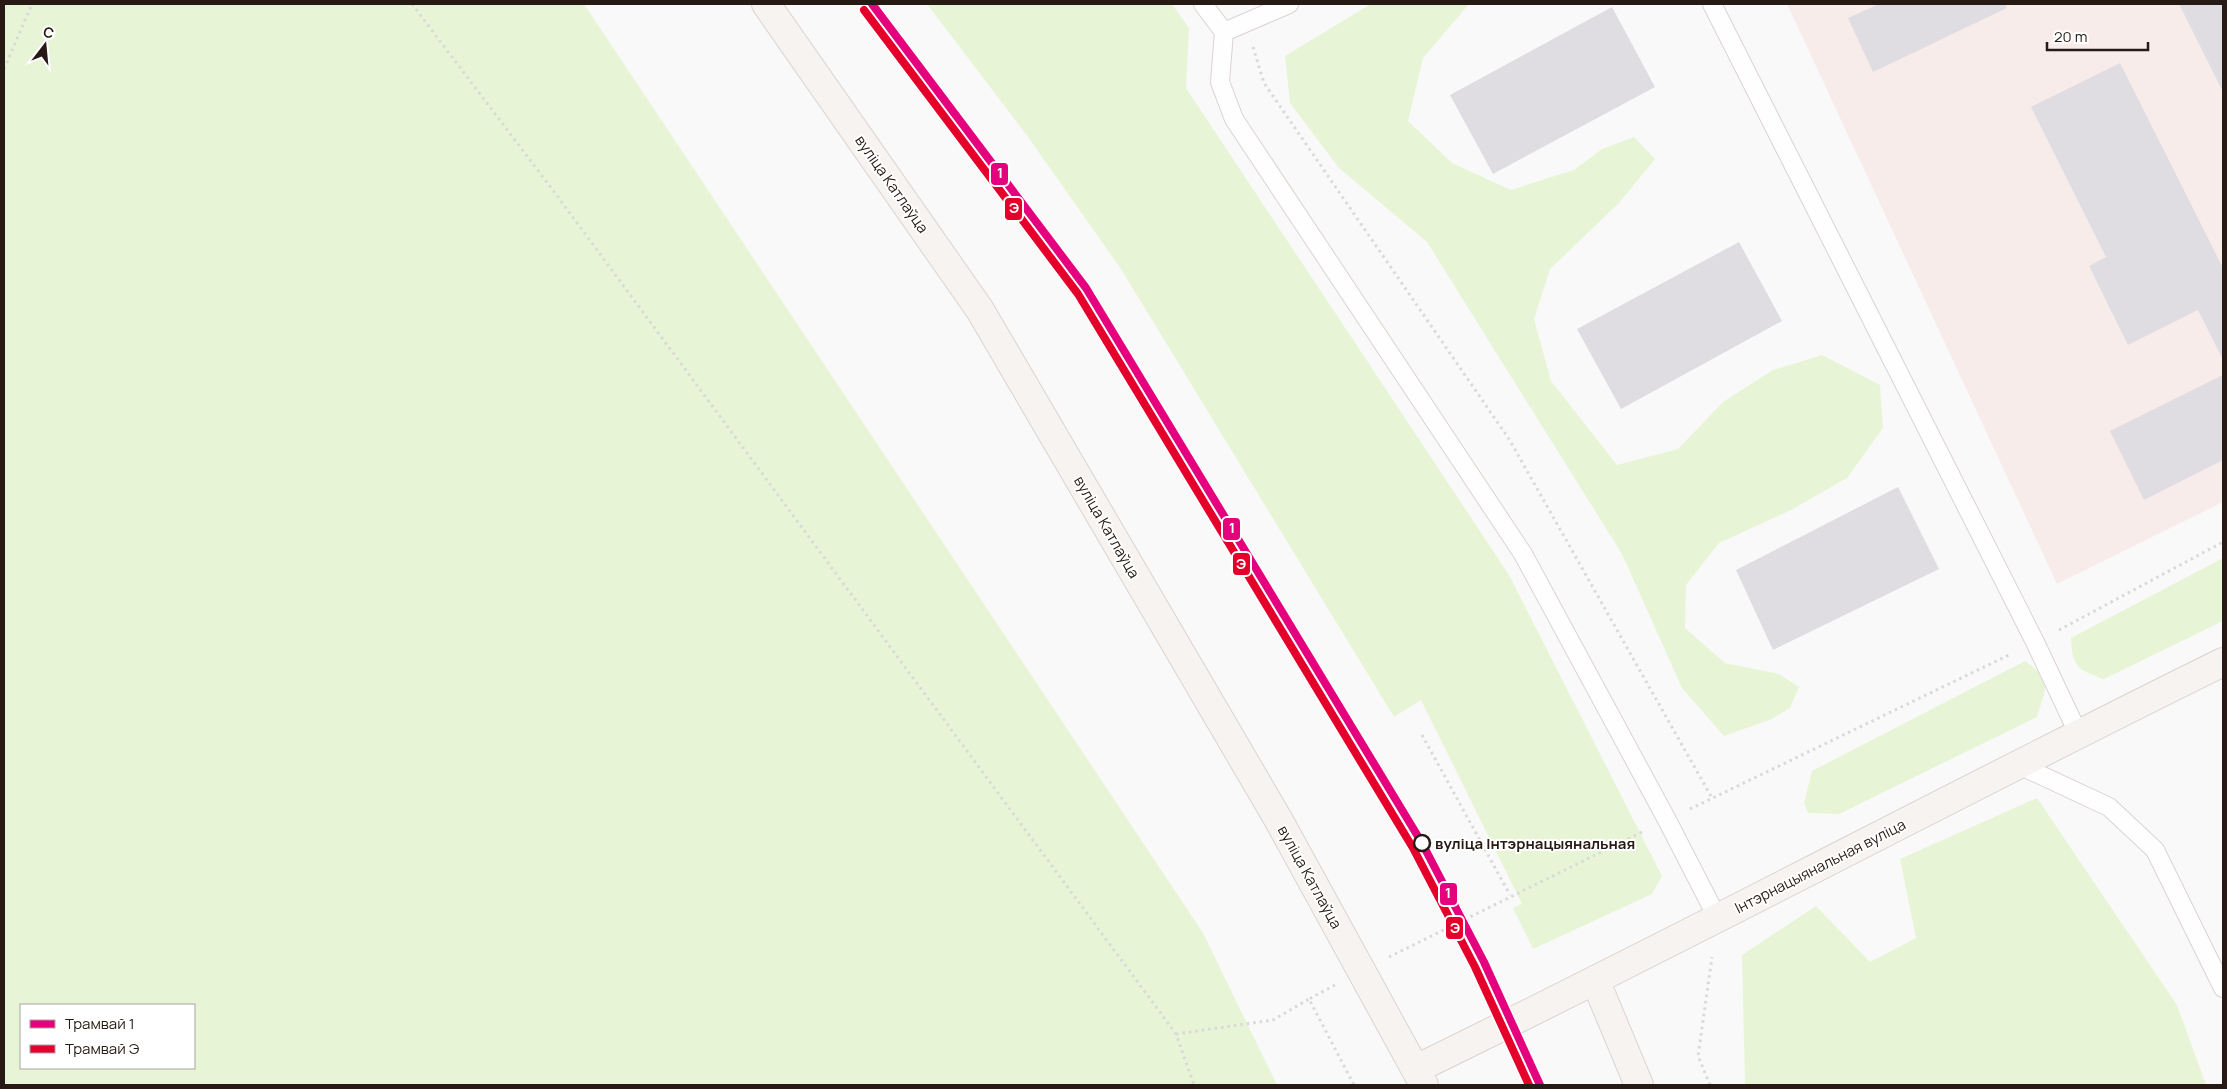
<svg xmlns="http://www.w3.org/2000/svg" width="2227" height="1089" font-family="Manrope,sans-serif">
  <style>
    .education { fill: #f8eceb }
    .green { fill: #e7f5d6; fill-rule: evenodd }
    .building { fill: #dfdce2 }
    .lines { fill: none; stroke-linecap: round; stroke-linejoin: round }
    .service-casing { stroke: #dbd3d0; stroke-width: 20 }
    .secondary-casing { stroke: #dbd3d0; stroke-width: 30 }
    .path { stroke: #dad9d8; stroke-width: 3; stroke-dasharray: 2.5 4; stroke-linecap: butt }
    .service { stroke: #fefefe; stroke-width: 18 }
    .secondary { stroke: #f6f3f0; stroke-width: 28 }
    .tram-1-casing { stroke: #fff; stroke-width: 11 }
    .tram-2-casing { stroke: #fff; stroke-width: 11 }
    .tram-1 { stroke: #e5007d; stroke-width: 8 }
    .tram-2 { stroke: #e4002b; stroke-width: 8 }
    .stop-dot { fill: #fff; stroke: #271a14; stroke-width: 2.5 }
    .labels { text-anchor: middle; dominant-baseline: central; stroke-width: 4; stroke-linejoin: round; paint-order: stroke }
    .street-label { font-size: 15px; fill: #271a14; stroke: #fff }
    .stop-label { font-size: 15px; font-weight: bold; fill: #271a14; stroke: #fff; text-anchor: start }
    .line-badge { stroke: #fff; stroke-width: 2 }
    .badge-label { font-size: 14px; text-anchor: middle; font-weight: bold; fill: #fff }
  </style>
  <rect width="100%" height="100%" fill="#f9f9f9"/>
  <path class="education" d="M1787,4H2223V502L2057,584Z"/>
  <path class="green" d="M4,4H584L1203,933L1277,1085H4ZM194,1005V1068H21V1005Z
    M927,4H1172L1189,28L1186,88L1509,575L1662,876L1652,894L1533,949L1513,908L1522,904L1421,700L1394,717L1121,269L1028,137Z
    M1371,4H1469L1423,58L1408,121L1452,163L1511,190L1574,170L1602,149L1634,137L1655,159L1619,203L1550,269L1534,319L1551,381L1617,465L1678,449L1723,402L1773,370L1822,355L1880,385L1883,428L1847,478L1791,510L1719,543L1686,585L1685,628L1725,663L1779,674L1799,687L1790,708L1772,719L1724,736L1682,688L1622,554L1427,242L1339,168L1290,103L1285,56Z
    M2223,558V621L2104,679C2078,670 2072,667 2071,638Z
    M2025,661C2054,682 2046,685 2037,717L1839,814L1808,813L1804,803L1812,771Z
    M2037,798L2177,1005L2206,1085H1745L1742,955L1816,906L1870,962L1916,938L1900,859Z"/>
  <path class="building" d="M1879,4H2005L2007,8L1873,72L1848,18Z
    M2179,4H2223V92Z
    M1612,7L1655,87L1493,174L1450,95Z
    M2120,63L2223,268V360L2198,310L2128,345L2089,266L2106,257L2031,107Z
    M1739,242L1782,321L1621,409L1577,329Z
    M2223,375V460L2144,500L2110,431Z
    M1898,487L1939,569L1773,650L1736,570Z"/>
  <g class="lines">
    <g class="service-casing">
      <path id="service" d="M1203,4L1224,32
        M1289,4L1224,32L1220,82L1234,119L1523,554L1667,820L1718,919
        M1712,4L2035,642L2078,733
        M2017,764L2109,807L2155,850L2223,988"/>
    </g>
    <g class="secondary-casing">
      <path id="secondary" d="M766,4L980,310L1278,819L1424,1085
        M1596,982L1639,1085
        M1416,1069C1687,937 1953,795 2223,662"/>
    </g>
    <path class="path" d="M412,4L552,189L1176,1034L1194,1085
      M1253,47L1264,83L1509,439L1712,798
      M4,69L32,4
      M2059,630L2223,542
      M1422,735L1510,895
      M1690,809L2011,654
      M1389,957L1644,831
      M1335,985L1309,999L1354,1085
      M1176,1034L1273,1020L1309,999
      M1710,1085L1698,1056L1712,957"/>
    <use href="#service" class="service"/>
    <use href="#secondary" class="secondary"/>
    <g class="tram-1-casing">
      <path id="tram-1" d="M872,4L1086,288L1422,843L1484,962L1540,1085"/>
    </g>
    <g class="tram-2-casing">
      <path id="tram-2" d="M864,10L1078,294L1413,848L1475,967L1529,1085"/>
    </g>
    <use href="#tram-1" class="tram-1"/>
    <use href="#tram-2" class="tram-2"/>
  </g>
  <circle class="stop-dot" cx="1422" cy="843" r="8"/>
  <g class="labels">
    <g class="street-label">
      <text transform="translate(892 184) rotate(55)">вуліца Катлаўца</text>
      <text transform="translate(1107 527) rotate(60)">вуліца Катлаўца</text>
      <text transform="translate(1820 866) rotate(-27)">Інтэрнацыянальная вуліца</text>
      <text transform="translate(1310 877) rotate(61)">вуліца Катлаўца</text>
    </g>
    <g class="stop-label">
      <text x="1435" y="843">вуліца Інтэрнацыянальная</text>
    </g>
  </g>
  <g class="line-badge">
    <rect x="990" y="162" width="19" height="24" rx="5" fill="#e5007d"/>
    <rect x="1004" y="197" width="19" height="24" rx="5" fill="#e4002b"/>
    <rect x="1222" y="517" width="19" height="24" rx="5" fill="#e5007d"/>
    <rect x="1232" y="552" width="19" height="24" rx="5" fill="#e4002b"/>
    <rect x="1439" y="882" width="19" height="24" rx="5" fill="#e5007d"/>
    <rect x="1445" y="916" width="19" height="24" rx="5" fill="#e4002b"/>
  </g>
  <g class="badge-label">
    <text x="1000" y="178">1</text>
    <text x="1014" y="213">Э</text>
    <text x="1232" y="533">1</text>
    <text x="1241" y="569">Э</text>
    <text x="1448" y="898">1</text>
    <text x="1455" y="933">Э</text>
  </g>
  <rect width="2227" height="1089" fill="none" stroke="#271a14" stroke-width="10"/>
  <rect x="20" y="1004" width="175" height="65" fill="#ffffff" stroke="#a9a3a1"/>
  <rect x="30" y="1020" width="25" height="8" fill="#e5007d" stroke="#a9a3a1"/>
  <text x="65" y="1029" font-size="15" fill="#271a14">Трамвай 1</text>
  <rect x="30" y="1045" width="25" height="8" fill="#e4002b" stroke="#a9a3a1"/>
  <text x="65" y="1054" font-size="15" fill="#271a14">Трамвай Э</text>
  <g transform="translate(45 45) rotate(16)" stroke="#ffffff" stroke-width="4" paint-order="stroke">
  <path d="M0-4L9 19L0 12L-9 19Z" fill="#271a14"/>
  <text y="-8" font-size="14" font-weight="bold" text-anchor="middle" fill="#271a14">С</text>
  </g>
  <path d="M2047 42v8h101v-8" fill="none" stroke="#271a14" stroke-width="2.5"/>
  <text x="2054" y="42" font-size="15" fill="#271a14" stroke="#ffffff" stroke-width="4" paint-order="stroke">20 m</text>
</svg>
